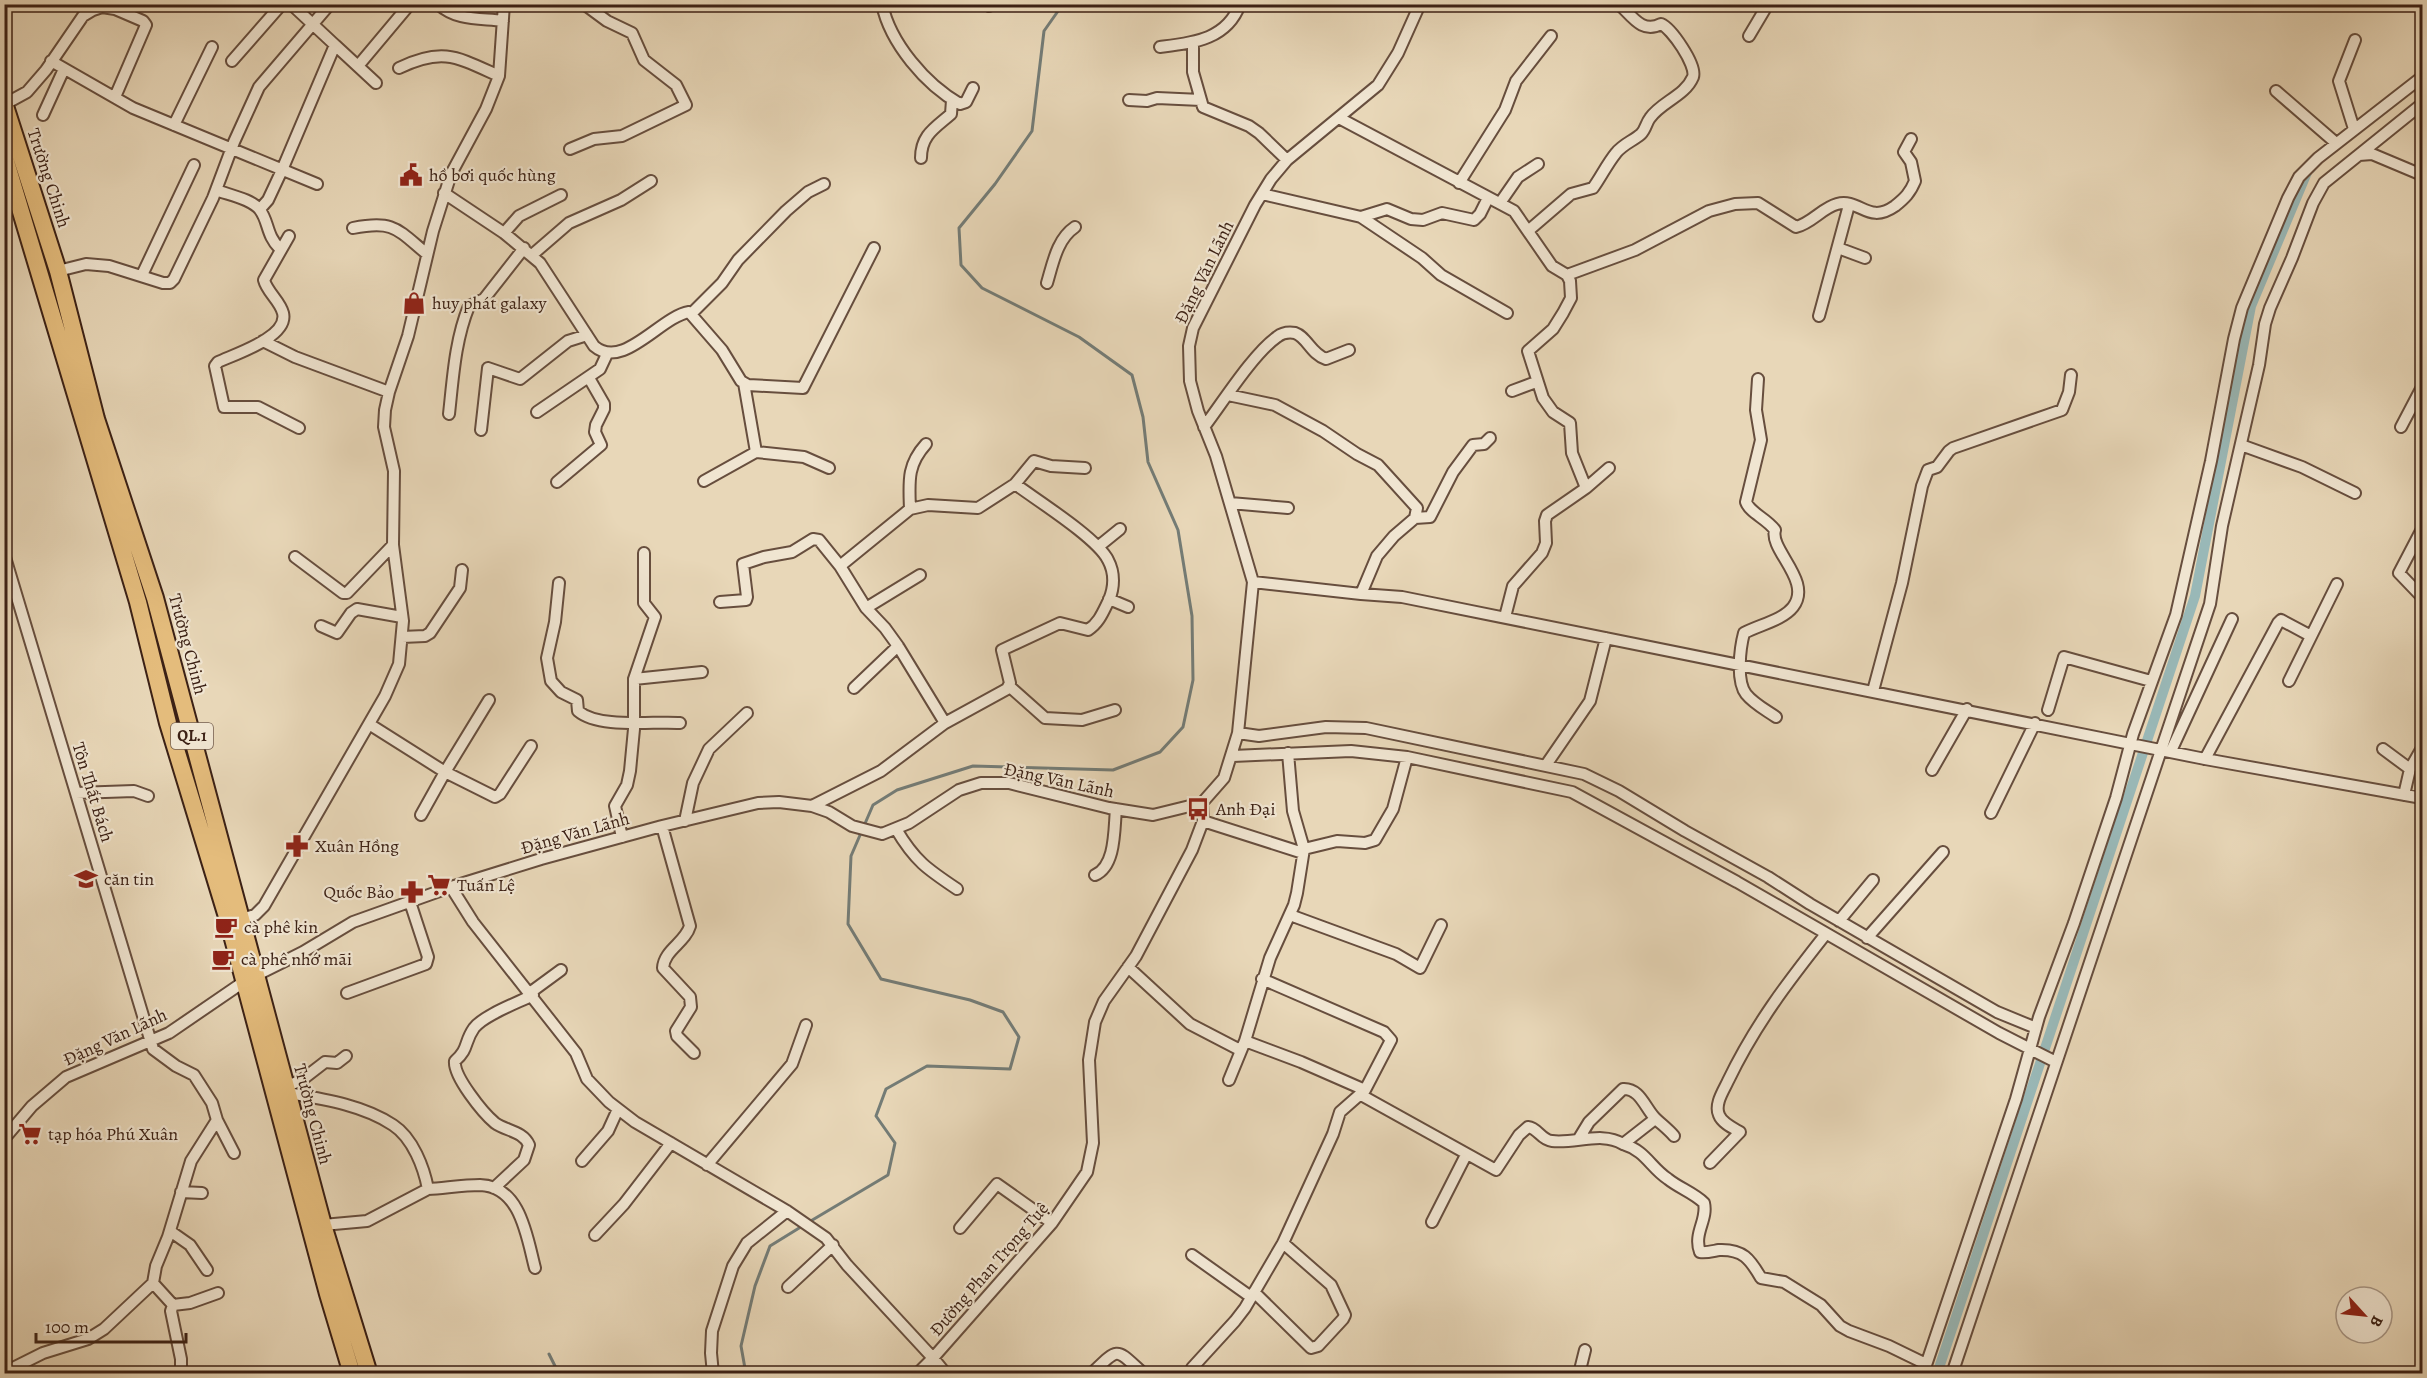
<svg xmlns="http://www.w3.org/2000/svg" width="2427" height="1378" font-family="Alegreya,serif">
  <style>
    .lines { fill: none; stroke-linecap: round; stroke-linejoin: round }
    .stream { stroke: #747c76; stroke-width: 3 }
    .canal { stroke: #99b8b7; stroke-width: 10 }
    .minor-casing { stroke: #674e3e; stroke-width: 14 }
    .trunk-casing { stroke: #3c2115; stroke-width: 20 }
    .minor { stroke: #f0e5d1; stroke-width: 10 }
    .trunk { stroke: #e4bc7c; stroke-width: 16 }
    .labels { text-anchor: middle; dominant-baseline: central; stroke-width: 4.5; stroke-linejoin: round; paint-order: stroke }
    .shield { fill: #f0e5d1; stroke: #725c4d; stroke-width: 1.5 }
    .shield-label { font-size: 16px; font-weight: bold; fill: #3c2115 }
    .poi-label { font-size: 18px; fill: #3c2115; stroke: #f0e5d1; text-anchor: start }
    .street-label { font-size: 18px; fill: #3c2115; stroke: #f0e5d1 }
  </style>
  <rect width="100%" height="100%" fill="#e8d7b8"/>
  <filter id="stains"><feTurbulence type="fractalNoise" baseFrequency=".00333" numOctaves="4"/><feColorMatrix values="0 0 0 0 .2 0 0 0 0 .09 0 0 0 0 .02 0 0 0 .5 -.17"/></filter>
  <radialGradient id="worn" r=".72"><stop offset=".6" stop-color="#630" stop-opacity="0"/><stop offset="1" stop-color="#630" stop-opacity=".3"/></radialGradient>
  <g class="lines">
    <path class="stream" d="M809,1222L888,1175L895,1143L876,1116L886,1089L927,1066L1010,1069L1019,1037L1003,1012L970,1000L881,979L848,924L851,856L873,805L897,790L973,766L1113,770L1160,752L1183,727L1193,680L1192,616L1178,530L1148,462L1143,417L1132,375L1079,337L982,288L961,265L959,228L995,184L1032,131L1044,31L1063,4
      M549,1354L559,1374
      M746,1374L741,1346L755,1286L770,1246L804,1225"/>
    <path class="canal" d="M1937,1374L2195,596L2251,306L2308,170L2311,168"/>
    <g class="minor-casing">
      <path id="minor" d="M438,4C457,21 479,18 503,21
        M882,4C890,43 926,85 960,104L966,102L973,88
        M988,4L989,6
        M1749,36L1768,4
        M1193,43V72L1203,107L1249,126L1259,133L1287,160
        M335,45L376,83
        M1160,47C1192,43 1227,40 1240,4
        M51,61L133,108L317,184
        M232,61L282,4
        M358,66L410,4
        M399,68C443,47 457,57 499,76
        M2276,91L2336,143
        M1129,100L1147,101L1157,98L1201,100
        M5,104L27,92L46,70L83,16L93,10L102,7L115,9L143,21L146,25L115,97
        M43,115L64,69
        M1339,118L1514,211L1552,266L1567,275L1570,281L1571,298L1563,313L1553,329L1528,351L1543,398L1553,412L1570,423L1572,453L1586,488L1547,515L1545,521L1546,543L1542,553L1513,586L1505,617
        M174,125L212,47
        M2354,129L2339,81L2355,40
        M570,149L594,139L622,136L686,105L676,85L644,60L632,33L607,21L584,4
        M2359,155L2372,154L2422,175
        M921,158C921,135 935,128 951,114L952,100
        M1459,183L1505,110L1516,81L1551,36
        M216,190C229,195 252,199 260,210C269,222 266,235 280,249
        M444,193L504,233L540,263L594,346C623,371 660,317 689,312L722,350L741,381L748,385L803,388L874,248
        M1262,194L1361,217L1422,258L1441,275L1507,313
        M1500,203L1518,177L1538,164
        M260,209L268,200L282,170L335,45L291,4
        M1361,217L1387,209L1411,219L1423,220L1442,213L1474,220L1480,214L1488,198
        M353,228C394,220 397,229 427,254
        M1528,231L1571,194L1593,188C1601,177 1607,164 1616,153C1623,144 1633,141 1641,134C1646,129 1646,123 1650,118C1661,102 1685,96 1693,77C1697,65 1671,28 1661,24C1642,34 1632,16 1619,4
        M504,233L519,216L561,195
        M289,236L264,280C267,292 280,301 283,313C289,337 235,354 218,362L215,366L224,407H258L299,428
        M1838,248L1865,258
        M532,255L569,223L621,200L651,181
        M58,271L86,264L109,266L163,283H170L174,279L213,198L234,142L259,87L330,4
        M142,275L194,165
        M1567,275L1635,250L1709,211L1735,204L1758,203L1796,227C1812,223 1822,208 1837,204C1860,198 1868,225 1895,206C1905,198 1910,193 1915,181L1911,162L1904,152L1911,139
        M1047,283C1053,263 1057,239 1075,227
        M691,314L722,283L738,260L786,211L808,192L824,184
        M1819,316L1849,205
        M263,341L295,357L389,392
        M1758,379L1756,410L1761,440L1746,502C1750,513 1766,518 1775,530C1769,550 1813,581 1793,607C1783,620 1759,625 1744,633C1740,648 1736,681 1746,694C1754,704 1766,710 1776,717
        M1512,391L1536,382
        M1228,395L1275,405L1323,431L1357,454L1378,465L1417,508L1415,518
        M537,412L600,369L607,354
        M449,414C453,378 455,340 469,306L484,299L524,248
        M1204,427C1223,402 1253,354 1277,337C1282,333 1289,332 1295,333C1307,337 1311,354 1326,359L1349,350
        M2401,427L2422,387
        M481,430L488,368L520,379L568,341L587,335
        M2241,445L2302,467L2355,493
        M756,452L804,457L829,468
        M704,481L756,452L744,383
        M557,482L601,445L595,432L596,425L604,409V404L589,378
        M1586,488L1609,468
        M1230,503L1288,508
        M910,509C909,481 907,465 926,444
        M2422,529L2399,573L2422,597
        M1099,546L1120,529
        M4,554L153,1049L176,1066L194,1075L212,1103L217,1120L191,1161L168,1237L156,1266L153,1283L104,1329L88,1339L43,1353L15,1367
        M295,557L343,593H347L393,545
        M840,566L910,509L928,505L978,508L1015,484L1034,461L1051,466L1085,468
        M1253,582L1361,594L1402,597L2205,759L2422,798
        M559,583L555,622L547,658L551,681L561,692L577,700L578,711C599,729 653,721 680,723
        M1361,594L1377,556L1394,536L1415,518L1430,517L1453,472L1473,445L1484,444L1490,438
        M1109,599L1128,607
        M720,602L746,600L747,597L743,564L764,557L792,552L813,539L819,540L840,566L866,608L885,628L898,646L945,723
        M866,608L920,575
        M321,626L337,633L351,613L357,609L402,617
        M402,637L425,636L430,633L460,588L462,570
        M634,679L702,672
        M2289,681L2337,584
        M1009,686L1045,718L1082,720L1115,710
        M854,688L898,646
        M1873,691L1902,583L1922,486L1928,470L1937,467L1949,451L1953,448L2062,410L2069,392L2071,375
        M2048,710L2064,657L2151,681
        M369,724L445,772L495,797L500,794L531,746
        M1238,733L1259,736L1326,727L1366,728L1584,774L1619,791L1685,831L1768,877L1810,904L1997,1012L2036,1028
        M2383,749L2410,769
        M2171,751L2232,619
        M1233,756L1351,751L1407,757L1572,792L1737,882L1999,1033L2056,1062
        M2205,759L2278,623L2281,620L2311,636
        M1546,765L1590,701L1606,638
        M1932,770L1967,709
        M76,793L134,791L148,796
        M2404,795L2410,769L2422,748
        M812,806L881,771L945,723L1007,689L1010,683L1002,650L1060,623L1088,630C1099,623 1103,612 1109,600C1114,588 1115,573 1108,560C1097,538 1038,501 1015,484
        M1991,813L2035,723
        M421,815L445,772L489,700
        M685,821L693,783L709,749L747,713
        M1203,821L1303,853
        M662,826L690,926C685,943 664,950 663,968L690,997L691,1007L676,1031L677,1036L694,1053
        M896,829C915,861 927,869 957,889
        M622,837L615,806L627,785L630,771L634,729V679L655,617L644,603V553
        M1304,849L1337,841L1365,843L1375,840L1393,809L1407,757
        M1095,875C1116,866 1114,829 1116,809
        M451,887L473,922L576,1053L587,1079L609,1102L635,1122L787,1211L826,1238L847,1265L933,1358L1052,1223L1087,1172L1093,1143L1089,1060L1095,1022L1104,1001L1136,956L1192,850L1203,821L1202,803
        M1290,915L1396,954L1420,968L1441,925
        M237,920L255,915L264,906L385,696L399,664L403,621L393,545L394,471L384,427L385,410L389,392L408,336L433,231L451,174L486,109L499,76L504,4
        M1839,921L1873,880
        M1867,938L1943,852
        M1128,967L1190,1024L1240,1050
        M531,992L561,970
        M347,993L426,964L428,957L410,902
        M1245,1041L1301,1062L1365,1090
        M1229,1080L1245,1041L1270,958L1294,905L1297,893L1304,849L1293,811L1288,753
        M286,1087L303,1079L325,1062L337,1063L346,1056
        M288,1093C323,1099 363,1105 393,1125C413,1138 424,1168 428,1189C445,1188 463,1185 480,1185C521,1186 527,1238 535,1268
        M1361,1095L1496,1170L1519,1135L1528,1127C1538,1128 1541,1140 1552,1141C1575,1144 1602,1131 1623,1144L1655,1119
        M217,1120L234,1153
        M4,1139L32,1106L66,1077L169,1033L245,981L303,952L353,922L451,887L541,859L662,826L758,803L779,802L812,806L829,812L852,826L882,834L909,823L959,790L981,783H1009L1109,808L1153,815L1202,803L1224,778L1238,733L1253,582L1216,456L1198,411L1190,381L1189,346L1193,328L1255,205L1271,179L1287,160L1378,85L1398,53L1420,4
        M1578,1140L1589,1122L1623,1089C1640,1088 1645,1108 1655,1118C1661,1124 1668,1129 1674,1136
        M1623,1144C1646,1151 1650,1167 1668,1179C1679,1188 1694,1193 1704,1203C1708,1220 1693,1233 1700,1252C1706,1253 1713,1251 1719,1250C1743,1249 1750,1259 1761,1278L1784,1282L1821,1305L1840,1326L1849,1331L1889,1346L1926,1364
        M582,1161L608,1131L618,1109
        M1710,1163L1740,1132C1733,1128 1722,1123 1719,1115C1714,1104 1724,1090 1728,1081C1755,1025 1787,983 1825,935
        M707,1165L792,1064L806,1025
        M494,1188L524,1160L529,1145C523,1131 506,1131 495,1123C483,1113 453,1076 455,1061C469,1049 464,1042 474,1028C484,1015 517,1003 533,995
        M181,1192L202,1193
        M1432,1222L1466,1155
        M323,1225L367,1221L428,1189
        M960,1228L997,1184L1052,1223
        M170,1231L190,1245L207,1270
        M595,1235L624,1204L671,1143
        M1192,1255L1251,1297
        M153,1283L173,1305L171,1311L181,1359V1374
        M788,1287L833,1245
        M1254,1292L1311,1348L1318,1346L1343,1319L1345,1315L1331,1285L1283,1243
        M173,1305L190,1303L218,1293
        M1192,1368L1235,1321L1245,1308L1283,1243L1333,1134L1340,1112L1365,1090L1391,1040L1384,1032L1262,979
        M713,1374L711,1353L712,1331L733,1266L747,1243L787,1211
        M917,1374L933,1358L946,1374
        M1091,1374C1120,1346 1115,1348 1144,1374
        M1579,1374L1585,1350
        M1923,1374L2016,1099L2039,1017L2074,923L2116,798L2133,734L2176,615L2211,461L2234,339L2242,308L2288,198L2299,177L2318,158L2422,77
        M1952,1374L2210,604L2222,526L2259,365L2265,324L2270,308L2292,258L2313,203L2324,183L2422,104"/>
    </g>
    <g class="trunk-casing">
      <path id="trunk" d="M4,103L58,271L96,419L155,598L323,1225L369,1374
        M4,155L138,602L168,723L228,920L328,1294L352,1374"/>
    </g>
    <use href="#minor" class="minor"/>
    <use href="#trunk" class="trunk"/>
  </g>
  <defs>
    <g id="civic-bare" transform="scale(1.8)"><path d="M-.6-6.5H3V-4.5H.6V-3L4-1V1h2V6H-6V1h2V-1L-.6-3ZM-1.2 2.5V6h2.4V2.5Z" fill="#8f2418" stroke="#f0e5d1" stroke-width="2.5" paint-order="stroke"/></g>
    <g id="shop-bare" transform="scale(1.8)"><path d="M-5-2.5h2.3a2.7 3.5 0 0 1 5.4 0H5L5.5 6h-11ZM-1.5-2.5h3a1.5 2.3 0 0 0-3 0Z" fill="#8f2418" stroke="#f0e5d1" stroke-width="2.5" paint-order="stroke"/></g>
    <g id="bus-bare" transform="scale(1.8)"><path d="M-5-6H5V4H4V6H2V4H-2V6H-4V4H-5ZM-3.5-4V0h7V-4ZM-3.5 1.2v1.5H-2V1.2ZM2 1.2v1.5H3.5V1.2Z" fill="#8f2418" stroke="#f0e5d1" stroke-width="2.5" paint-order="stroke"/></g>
    <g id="pharmacy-bare" transform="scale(1.8)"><path d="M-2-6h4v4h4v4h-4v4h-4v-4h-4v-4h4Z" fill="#8f2418" stroke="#f0e5d1" stroke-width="2.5" paint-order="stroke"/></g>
    <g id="school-bare" transform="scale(1.8)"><path d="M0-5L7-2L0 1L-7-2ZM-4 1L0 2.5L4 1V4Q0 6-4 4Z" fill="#8f2418" stroke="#f0e5d1" stroke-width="2.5" paint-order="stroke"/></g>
    <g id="supermarket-bare" transform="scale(1.8)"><path d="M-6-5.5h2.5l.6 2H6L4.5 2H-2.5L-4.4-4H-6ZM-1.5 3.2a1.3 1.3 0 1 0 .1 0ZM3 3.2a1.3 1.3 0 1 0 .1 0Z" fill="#8f2418" stroke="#f0e5d1" stroke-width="2.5" paint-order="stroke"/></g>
    <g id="cafe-bare" transform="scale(1.8)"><path d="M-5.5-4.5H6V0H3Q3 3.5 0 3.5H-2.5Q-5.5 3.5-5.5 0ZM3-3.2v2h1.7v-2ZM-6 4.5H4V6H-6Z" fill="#8f2418" stroke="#f0e5d1" stroke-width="2.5" paint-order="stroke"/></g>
  </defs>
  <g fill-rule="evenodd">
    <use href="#civic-bare" x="411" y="175"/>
    <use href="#shop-bare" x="414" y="303"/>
    <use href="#bus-bare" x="1198" y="809"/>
    <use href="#pharmacy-bare" x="297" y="846"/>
    <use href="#school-bare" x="86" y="879"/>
    <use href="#supermarket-bare" x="439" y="885"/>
    <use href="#pharmacy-bare" x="412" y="892"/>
    <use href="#cafe-bare" x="226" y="927"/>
    <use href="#cafe-bare" x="223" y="959"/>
    <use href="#supermarket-bare" x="30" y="1134"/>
  </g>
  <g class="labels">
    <rect class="shield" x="171" y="723" width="42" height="26" rx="4.5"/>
    <g class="shield-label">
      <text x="192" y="736">QL.1</text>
    </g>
    <g class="poi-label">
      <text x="429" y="175">hồ bơi quốc hùng</text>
      <text x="432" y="303">huy phát galaxy</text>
      <text x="1216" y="809">Anh Đại</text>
      <text x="315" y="846">Xuân Hồng</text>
      <text x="104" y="879">căn tin</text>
      <text x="457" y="885">Tuấn Lệ</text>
      <text x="394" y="892" text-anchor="end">Quốc Bảo</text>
      <text x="244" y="927">cà phê kin</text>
      <text x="241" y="959">cà phê nhớ mãi</text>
      <text x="48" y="1134">tạp hóa Phú Xuân</text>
    </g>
    <g class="street-label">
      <text transform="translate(49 178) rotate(72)">Trường Chinh</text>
      <text transform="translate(1204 272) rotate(-64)">Đặng Văn Lãnh</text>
      <text transform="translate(188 644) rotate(75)">Trường Chinh</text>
      <text transform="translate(1059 780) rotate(12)">Đặng Văn Lãnh</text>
      <text transform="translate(93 792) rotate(73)">Tôn Thất Bách</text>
      <text transform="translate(575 833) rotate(-16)">Đặng Văn Lãnh</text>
      <text transform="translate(115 1037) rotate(-25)">Đặng Văn Lãnh</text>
      <text transform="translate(313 1114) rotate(75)">Trường Chinh</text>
      <text transform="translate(989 1269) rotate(-49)">Đường Phan Trọng Tuệ</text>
    </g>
  </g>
  <rect width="2427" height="1378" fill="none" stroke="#e8d7b8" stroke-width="24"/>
  <rect x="6" y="6" width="2415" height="1366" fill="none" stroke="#3c2115" stroke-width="3"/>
  <rect x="12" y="12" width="2403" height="1354" fill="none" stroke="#3c2115" stroke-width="1.5"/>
  <g transform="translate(2364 1315) rotate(117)"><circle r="28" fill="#f0e5d1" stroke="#a89786" stroke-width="1.5"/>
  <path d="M0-4.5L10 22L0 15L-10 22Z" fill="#8f2418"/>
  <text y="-9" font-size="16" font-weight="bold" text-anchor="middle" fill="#3c2115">B</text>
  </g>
  <path d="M36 1333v9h150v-9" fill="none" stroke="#3c2115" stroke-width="3"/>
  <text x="45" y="1333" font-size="18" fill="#3c2115" stroke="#f0e5d1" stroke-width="4.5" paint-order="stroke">100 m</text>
  <rect width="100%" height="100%" filter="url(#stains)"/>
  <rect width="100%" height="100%" fill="url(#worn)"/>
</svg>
